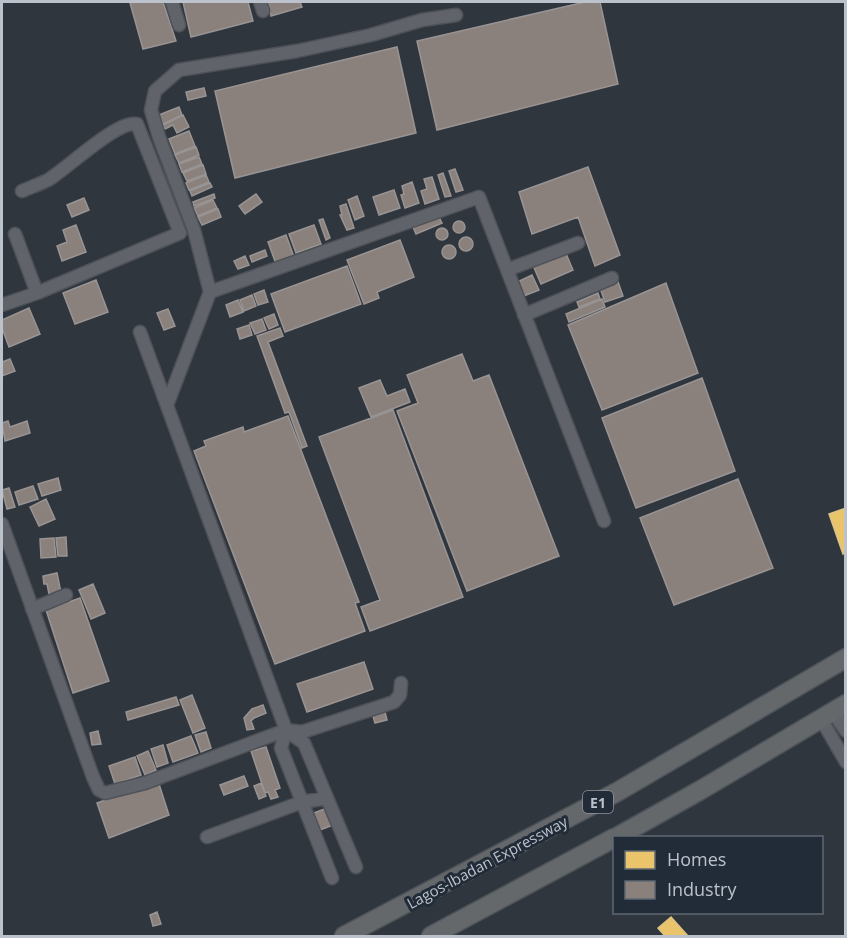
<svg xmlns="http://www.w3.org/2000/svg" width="847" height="938" font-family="'Open Sans',sans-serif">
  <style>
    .homes { fill: #e9c46a; stroke: #dbc387; stroke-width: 1.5 }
    .industry { fill: #8a817c; stroke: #999494; stroke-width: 1.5 }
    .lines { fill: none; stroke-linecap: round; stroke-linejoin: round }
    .minor-casing { stroke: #4e5258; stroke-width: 15 }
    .highway-casing { stroke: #4c5259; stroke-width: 21 }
    .minor { stroke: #60646a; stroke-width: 12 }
    .highway { stroke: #65686a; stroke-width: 18 }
    .labels { text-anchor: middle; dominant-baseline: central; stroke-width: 6; stroke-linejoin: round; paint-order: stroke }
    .shield { fill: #222c38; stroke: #8d95a0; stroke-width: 1.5 }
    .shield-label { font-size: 14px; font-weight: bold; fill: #bbc2cc }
    .street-label { font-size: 15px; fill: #bbc2cc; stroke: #222c38 }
  </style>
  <rect width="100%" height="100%" fill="#30363d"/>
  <path class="homes" d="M846,508V553L843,554L829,514Z
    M671,917L688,936H665L658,928Z"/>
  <path class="industry" d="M138,2H163L176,41L143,49L130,3Z
    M183,2H248L253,21L191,37Z
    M268,2H300L302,7L271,16Z
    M585,2H600L618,84L437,130L417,41Z
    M397,47L416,133L235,178L215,91Z
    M204,88L206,96L188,100L186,92Z
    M179,107L182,115L163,124L159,115Z
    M183,115L189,127L177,133L173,125L165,129L163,125Z
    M189,131L195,146L175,154L169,139Z
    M196,147L199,155L179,163L175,155Z
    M199,157L202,164L182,172L179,164Z
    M203,165L206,174L187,181L183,173Z
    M588,167L620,255L595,266L578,217L532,234L519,192Z
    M455,169L463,190L456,192L449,171Z
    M443,173L451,196L445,197L438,175Z
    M206,175L209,182L189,190L186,183Z
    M432,177L439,199L425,204L421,191L427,189L424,179Z
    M412,182L419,203L405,208L401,195L404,194L402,186Z
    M210,183L212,187L192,196L190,191Z
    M394,190L400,208L379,215L373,197Z
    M214,194L215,198L194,206L193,202Z
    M256,194L262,202L245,214L239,206Z
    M357,196L364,216L355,220L348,200Z
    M84,198L89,210L72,217L67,205Z
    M213,200L217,208L198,216L194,208Z
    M346,204L354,228L347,230L340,215H342L340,206Z
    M218,209L221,217L202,225L198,217Z
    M439,217L442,223L416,234L413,227Z
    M323,219L330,238L326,240L319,220Z
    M453 227a6 6 0 1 1 12 0a6 6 0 1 1-12 0Z
    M76,225L86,252L62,261L57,246L67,242L63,230Z
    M314,225L321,244L296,253L289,234Z
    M436 234a6 6 0 1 1 12 0a6 6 0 1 1-12 0Z
    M286,235L294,257L276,264L268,242Z
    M459 244a7 7 0 1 1 14 0a7 7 0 1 1-14 0Z
    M400,240L414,277L377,292L379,298L364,304L347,260Z
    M442 252a7 7 0 1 1 14 0a7 7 0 1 1-14 0Z
    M564,249L573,270L541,284L532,263Z
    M265,250L267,256L252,262L250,256Z
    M245,256L249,265L238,269L234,261Z
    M347,266L361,304L285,332L271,294Z
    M532,275L539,290L521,297L515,283Z
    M617,279L623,296L605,302L599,285Z
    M96,280L108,312L75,324L63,293Z
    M666,283L698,373L602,410L568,325Z
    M264,290L268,302L258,305L254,294Z
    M598,293L600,299L579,307L577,302Z
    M252,295L256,306L244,311L240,300Z
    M602,299L605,307L569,322L566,314Z
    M238,300L243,312L230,317L226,305Z
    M29,308L40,334L9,347L2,328V320Z
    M168,309L175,326L164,330L157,313Z
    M274,314L278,325L269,329L264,318Z
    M262,319L266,330L255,334L250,323Z
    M249,325L252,335L240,339L237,329Z
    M280,328L283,336L268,342L307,446L302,448L289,412L285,413L257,336Z
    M462,354L473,381L489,375L559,556L467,591L397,411L418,403L407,375Z
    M10,359L15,371L2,376V362Z
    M702,378L735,471L636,508L602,418Z
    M380,380L387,396L405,389L410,402L371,417L359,388Z
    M393,410L463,597L370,631L361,607L380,600L319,437Z
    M288,416L359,602L355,603L365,631L275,664L194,451L206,446L204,441L243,427L244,432Z
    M8,421L10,427L27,421L30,433L5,441L2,423Z
    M58,478L61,490L42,496L38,484Z
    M738,479L773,568L674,605L640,518Z
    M33,486L38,499L19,505L15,492Z
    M9,488L15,507L7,509L2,490Z
    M46,499L55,519L39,526L30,507Z
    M66,537L67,556H58L56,538Z
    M54,538L56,557L41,558L40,539Z
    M57,573L61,593L49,594L47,584H44L43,576Z
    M93,584L105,613L91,619L79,590Z
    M80,598L109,681L73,693L46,610Z
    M364,662L373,689L307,712L297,684Z
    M192,695L205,728L193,733L180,700Z
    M176,697L179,705L128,720L126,712Z
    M263,705L266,713L254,718L251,721L254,729L247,730L244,718L252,709Z
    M385,712L387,720L375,723L373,716Z
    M98,731L101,744L92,745L90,733Z
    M206,732L211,748L201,752L195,735Z
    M191,736L198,753L173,762L167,745Z
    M163,745L168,763L157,767L151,749Z
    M266,747L280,788L275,790L278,797L271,799L268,792L265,793L251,751Z
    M148,751L156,770L145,775L137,756Z
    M135,757L141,775L115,784L109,766Z
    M244,776L248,786L224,795L220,785Z
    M158,781L169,815L109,838L97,803Z
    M261,783L266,796L259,799L254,786Z
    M327,808L333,825L320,830L314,813Z
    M157,912L161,924L153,926L150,915Z"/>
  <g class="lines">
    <g class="minor-casing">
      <path id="minor" d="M172,2L179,25
        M260,2L263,11
        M15,234L37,293
        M507,270L578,243
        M210,292L194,230L159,137L151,110L155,91L179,70L297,51L371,35L422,20L456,15
        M2,305L37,293L180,233L137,124C117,120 68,168 48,180C40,184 31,187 22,191
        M524,315L612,278
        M140,332L286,730L281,748L332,878
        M167,405L210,292L479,197L604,521
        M2,524L93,777L99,790L105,793L145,783L286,730L302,732L394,702L400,695L401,683
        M32,609L66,595
        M833,712L846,731
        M821,719L846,762
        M288,732L304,743L356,867
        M207,837L302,802L327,798"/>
    </g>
    <g class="highway-casing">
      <path id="highway" d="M615,838L699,791L846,704
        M344,936L617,792L846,658
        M431,936L614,838"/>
    </g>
    <use href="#minor" class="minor"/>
    <use href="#highway" class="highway"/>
  </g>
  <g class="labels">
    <rect class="shield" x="583" y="791" width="30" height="22" rx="4.5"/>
    <g class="shield-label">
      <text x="598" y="802">E1</text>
    </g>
    <g class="street-label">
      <text transform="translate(487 862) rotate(-28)">Lagos-Ibadan Expressway</text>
    </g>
  </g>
  <rect width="847" height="938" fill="none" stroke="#bbc2cc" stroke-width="6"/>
  <rect x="613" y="836" width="210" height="78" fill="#222c38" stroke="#5f6873" stroke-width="1.5"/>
  <rect x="625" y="851" width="30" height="18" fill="#e9c46a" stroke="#5f6873" stroke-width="1.5"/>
  <text x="667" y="866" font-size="18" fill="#bbc2cc">Homes</text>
  <rect x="625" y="881" width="30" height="18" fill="#8a817c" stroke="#5f6873" stroke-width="1.5"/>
  <text x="667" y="896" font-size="18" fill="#bbc2cc">Industry</text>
</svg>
